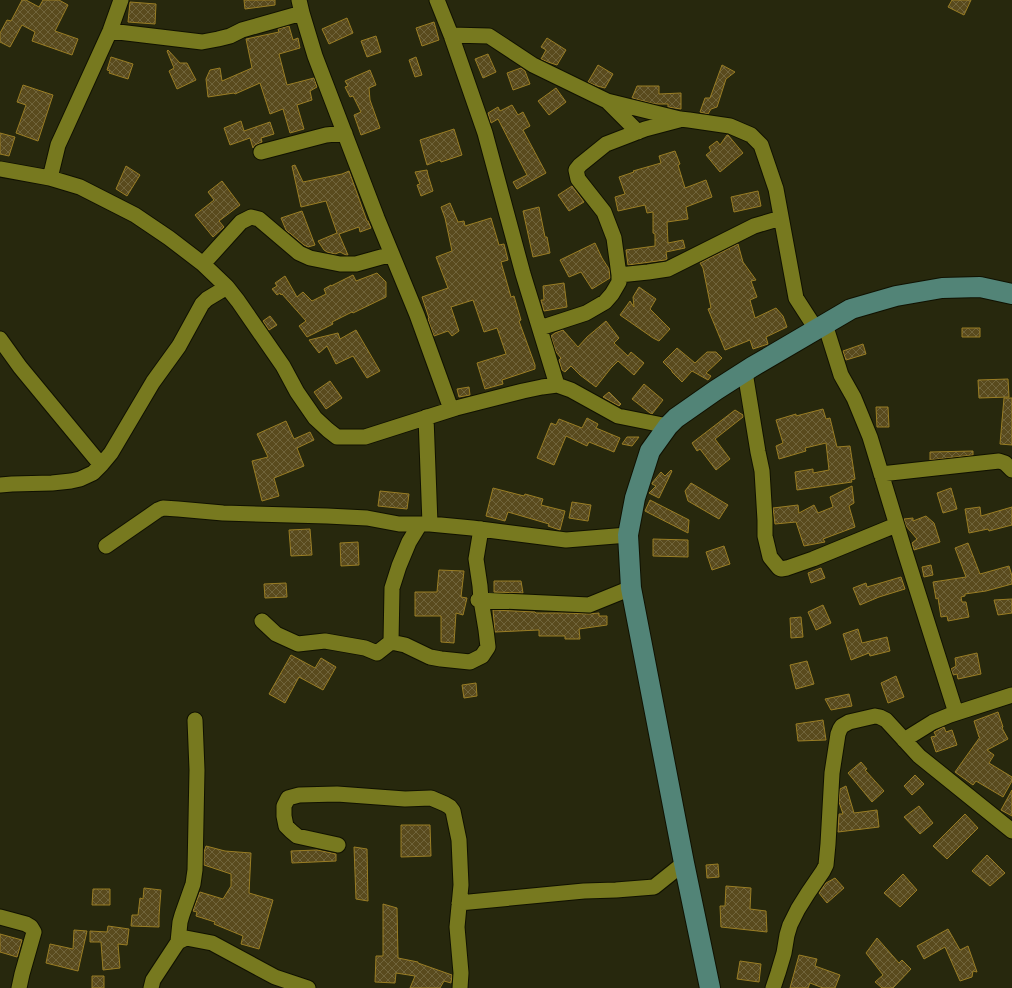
<svg xmlns="http://www.w3.org/2000/svg" width="1012" height="988" font-family="Literata,serif">
  <style>
    .building { fill: url(#building-cross-hatch); stroke: #997d24 }
    .lines { fill: none; stroke-linecap: round; stroke-linejoin: round }
    .minor-casing { stroke: #101100; stroke-width: 17 }
    .major-casing { stroke: #101100; stroke-width: 22 }
    .minor { stroke: #77791f; stroke-width: 15 }
    .major { stroke: #528477; stroke-width: 20 }
  </style>
  <defs>
    <pattern id="building-cross-hatch" width="8" height="8" patternUnits="userSpaceOnUse"><rect width="8" height="8" fill="#594a1d"/><path d="M0 0l8 8M0 8l8-8" fill="none" stroke="#70643b"/></pattern>
  </defs>
  <rect width="100%" height="100%" fill="#27280d"/>
  <path class="building" d="M22,0H26L39,7L43,0H59L68,5L55,31L78,39L72,55L32,41L35,32L22,25L10,47L0,42V33L7,20L11,21Z
    M244,0H275V5L245,9Z
    M952,0H971L964,15L948,7Z
    M130,2L156,4L155,24L128,22Z
    M347,18L353,33L329,44L322,29Z
    M434,22L439,40L422,46L416,28Z
    M289,26L293,40L298,38L300,48L279,54L287,85L314,78L317,87L310,91L312,100L297,105L304,129L290,133L283,109L270,114L260,83L235,94L234,93L208,97L206,79L210,70L220,68L222,81L252,68L246,39L279,32L278,29Z
    M376,36L381,52L367,57L361,41Z
    M547,38L566,50L557,65L548,62L541,59L546,50L541,47Z
    M168,50L180,63H187L196,80L177,89L169,71L174,68L167,51Z
    M488,54L496,72L483,78L475,59Z
    M111,57L133,64L128,79L109,73L110,71L107,70Z
    M416,57L422,75L415,77L409,60Z
    M598,65L613,74L605,88L597,86L588,82Z
    M722,65L735,72L726,79L717,107L711,109L708,114L700,112L705,98H710Z
    M521,68L525,71L530,84L513,90L507,73Z
    M370,70L376,85L369,88L370,100L380,128L361,135L354,115L361,112L353,96L350,97L345,87L348,86L345,81Z
    M23,85L53,95L38,141L16,133L26,105L17,102Z
    M637,86H659V94L681,93V109L668,107V104H655L632,98Z
    M556,88L566,102L549,115L538,101Z
    M512,105L518,115L523,112L530,126L523,130L546,173L517,189L513,182L527,175L498,119L491,123L488,113L498,107L500,111Z
    M241,121L244,131L270,122L274,134L261,138L262,142L255,145L253,148L250,138L230,145L224,128Z
    M454,129L462,155L441,162L440,160L427,165L420,140Z
    M0,133L15,137L9,156L0,154Z
    M728,135L743,153L720,172L706,155L711,151L709,147L717,141L720,145L727,135Z
    M675,151L680,164L678,165L685,188L706,180L712,197L686,207L688,219L667,222L668,243L683,240L685,248L666,252L667,259L665,260L628,265L626,250L655,246V234L653,233V212L647,213L645,205L618,211L615,197L625,194L619,177L634,172L633,171L661,163L659,156Z
    M295,165L303,182L342,174L349,171L367,221H368L371,228L360,232L359,227L339,234L348,255H346L340,252L335,254L327,252L324,250L318,241L337,233L326,201L301,207L292,166Z
    M126,166L140,175L127,196L116,189Z
    M427,170L428,175L433,191L421,196L417,185L420,184L415,172Z
    M222,181L240,205L219,221L224,227L213,237L195,215L214,200L208,192Z
    M572,186L584,202L569,211L558,195Z
    M758,191L761,206L734,212L731,197Z
    M450,203L458,222L464,221L465,226L491,218L499,245L504,244L508,260L501,262L511,297L514,296L521,320L519,321L535,365V369L502,380L503,384L485,389L477,363L506,354L497,328L484,332L473,300L451,307L459,331L452,336L448,331L434,336L428,319L429,318L422,297L448,288L436,257L452,251L445,218L441,207Z
    M539,207L545,237H547L550,253L533,257L523,211Z
    M302,211L315,245L308,247L304,245L291,234L290,233H289L286,230L281,218Z
    M595,243L602,258L609,269L610,278L592,289L581,272L569,277L560,260Z
    M738,244L743,262L756,280L751,281L757,297L750,300L755,318L776,308L783,316L787,327L766,337L768,344L753,349L750,340L725,350L708,309L711,308L703,268L700,263Z
    M377,273L386,282V297L353,313L352,312L332,322L333,324L307,337L299,326L306,321L282,294L281,295L280,293L277,295L272,289L277,286L275,283L285,276L297,297L303,292L312,301L326,294L324,289L331,285V286L353,275L356,281Z
    M564,283L567,307L544,311L541,300H544L543,286Z
    M639,287L656,299L650,309L670,329L659,341L653,338L620,315L630,301L634,307L633,297Z
    M270,316L277,325L269,330L263,321Z
    M606,321L619,338L614,343L628,356L631,352L644,363L634,375L618,361L611,368L596,387L580,375L571,366L565,372L562,370L559,360L561,358L556,352L551,336L555,333L563,330L578,347L587,337Z
    M962,328H980V337H962Z
    M356,330L380,371L367,378L353,356L336,364L327,346L319,353L309,340L338,333L340,339Z
    M863,344L866,354L846,360L843,351Z
    M677,348L695,363L707,352H716L722,358L706,373L711,376L708,380L692,371L682,382L672,372V371L663,362Z
    M1008,379L1009,397L979,398L978,380Z
    M330,381L342,398L326,409L314,392Z
    M644,384L663,400L652,414L650,413L632,399Z
    M469,387L470,395L459,397L457,389Z
    M609,392L621,404L619,406L603,397Z
    M1004,398H1012V445L1000,444Z
    M876,407H888L889,427H877Z
    M823,409L826,419L830,418L837,447L850,446L855,479L851,480L852,482L797,490L795,472L813,469V473L829,470L826,443L805,448L806,451L779,459L776,446L783,443L776,420L796,414V416Z
    M735,410L743,415V417L715,439L730,459L716,470L700,449L697,451L692,443Z
    M587,418L598,424L596,428L620,438L614,452L589,442L587,446L566,436L554,465L537,458L551,423L556,425L559,419L582,428Z
    M286,421L294,439L310,432L314,440L297,448L304,466L274,478L279,496L262,501L252,461L268,457L257,434Z
    M627,437H639L632,446L622,444Z
    M973,451V455L930,460V452Z
    M671,470L672,471L659,498L649,493L656,486L652,484V483L661,472L665,476Z
    M691,483L728,505L719,519L688,501L685,491Z
    M852,486L854,503L849,506L855,527L823,539L825,542L804,546L796,522L775,524L773,508L798,505L799,513L814,505L818,513L833,507L830,497Z
    M493,488L524,496L525,494L543,499L541,505L565,511L560,530L548,526L549,524L508,512L505,521L486,516Z
    M951,488L957,509L943,513L937,493Z
    M380,491L409,494L407,509L378,506Z
    M650,500L689,520L688,533L645,511Z
    M572,502L591,505L588,521L569,518Z
    M980,507L981,516L1012,507V525L989,531L988,529L969,533L965,509Z
    M926,516L934,523L940,542L914,550L912,543L917,539L906,526L904,519L913,518V521Z
    M310,529L312,555L291,556L289,530Z
    M653,539L688,540V557L653,556Z
    M358,542L359,565L341,566L340,543Z
    M968,543L980,574L1009,566L1012,576V584L986,591L965,594V596L961,597L962,602H966L969,617L948,621L947,616L941,617L938,598L936,599L933,582L966,577L955,548Z
    M724,546L730,564L712,570L706,552Z
    M931,565L933,575L924,577L922,567Z
    M821,568L825,578L811,583L808,573Z
    M439,570L464,571L461,597L467,598L463,615L456,613L454,643L441,642V616H415V592H437Z
    M901,577L905,589L879,597L860,605L853,588L866,583L867,587Z
    M494,581H521L523,593L494,592Z
    M286,583L287,597L265,598L264,584Z
    M1012,599V613L998,615L994,600Z
    M823,605L831,623L816,630L808,612Z
    M493,610L535,612L536,613H564L589,614L599,613V616H607V625L579,629L580,639H565V636H539V630L495,632Z
    M801,617L803,637L791,638L790,618Z
    M858,629L862,643L887,637L890,651L870,656L869,653L851,660L843,634Z
    M977,653L981,674L958,679L957,674L953,675L951,669L956,666L955,658Z
    M291,655L315,668L321,658L336,667L323,690L299,677L285,703L269,694Z
    M807,661L814,684L796,689L790,665Z
    M896,676L904,697L888,703L881,683Z
    M476,683L477,696L464,698L462,685Z
    M849,694L852,706L831,710L825,699Z
    M998,712L1003,727L1002,728L1008,739L987,750L994,755L989,763L1012,777V781L1003,797L976,781L973,785L955,772L980,737H979L974,721Z
    M823,720L826,740L798,741L796,724Z
    M944,727L946,732L952,730L957,745L936,752L931,737L936,736L934,732Z
    M861,762L867,769L865,770L884,791L872,802L848,773Z
    M915,775L924,784L912,795L904,786Z
    M846,786L854,813L877,810L879,827L838,832L839,814H843L839,802L840,789Z
    M1012,790V816L1001,810Z
    M919,806L933,823L920,834L904,817Z
    M965,814L978,828L947,859L933,846Z
    M401,825H430L431,856L401,857Z
    M206,846L225,851L251,853L249,893L273,900L259,949L241,944L243,936L214,924L215,922L196,916L197,912L193,911L200,892L223,899L231,886V874L204,865V852Z
    M354,847L367,849L368,901L356,899Z
    M317,850L336,854V861L292,863L291,851Z
    M987,855L1005,873L990,886L972,871Z
    M718,864L719,877L707,878L706,865Z
    M903,874L917,890L900,907L884,893Z
    M835,878L844,888L827,903L819,893L826,883Z
    M726,886L751,888L750,909L766,911L767,932L721,927L720,906H725Z
    M144,888L161,890L159,916V927L131,926L132,915H138L140,898L143,899Z
    M93,889H110V905H92Z
    M383,904L397,908L398,958L418,962V963L452,975L451,983L444,981L440,988H410L415,976L396,973L395,983L375,982L376,956H383Z
    M108,926L129,929L127,945L118,944L120,968L103,970L101,942H90V931L107,932Z
    M948,929L960,950L968,946L977,972L973,971L972,977L960,981L945,947L924,959L917,946Z
    M74,930L87,931L78,971L46,963L50,944L73,949Z
    M0,934L22,940L17,957L0,952Z
    M877,938L899,963L902,960L911,969L893,988H882L875,982L883,975L866,953Z
    M799,955L817,959L815,966L840,975L835,988H823L810,983L808,988H790Z
    M740,961L761,964L759,982L737,979Z
    M92,976H104V988H92Z"/>
  <g class="lines">
    <g class="minor-casing">
      <path id="minor" d="M299,0L302,13L315,56L377,218L417,315L451,409
        M437,0L451,35L485,133L523,274L557,385
        M110,31L202,42L218,39L230,36L242,30L302,13
        M451,35L489,36L533,65L607,101L680,119L689,120L730,126L751,135L761,145L776,189L796,298L816,329
        M608,102L638,132
        M261,152L326,135L345,133
        M0,169L50,178L80,187L135,215L169,238L203,264L227,287L238,301L283,366L297,392L315,418L328,430L337,437H365L456,408L523,391L542,387L557,385L571,390L618,416L668,426
        M50,178L58,145L64,132L110,31L121,0
        M203,264L241,222L251,217L259,219L299,253L310,258L340,264H356L392,254
        M619,275L648,272L668,269L754,226L781,218
        M825,324L841,375L854,398L870,437L905,552L956,713
        M540,328L586,313L605,302L612,294L619,282V275L614,238L604,212L578,179L576,170L580,165L606,144L645,129L679,120
        M0,339L20,367L101,465
        M745,372L758,452L762,471L765,520V536L770,557L779,568L781,569L787,568L813,559L896,525
        M426,417L430,524
        M881,474L999,461L1005,463L1012,470
        M0,485L12,484L52,483L71,481L80,479L93,473L101,465L111,453L153,382L179,346L202,304L207,299L227,287
        M106,546L158,510L163,508L178,509L223,513L327,516L367,518L399,524H430L472,528L566,540L628,535
        M478,600L589,605L631,588
        M262,621L276,634L298,644L325,641L365,648L377,653L391,642L392,588L399,566L409,542L420,524
        M391,642L405,645L430,657L441,659L470,662L482,656L488,647L486,630L481,600L480,586L476,559L481,529
        M904,740L933,722L950,715L1012,695
        M338,845L297,836L291,831L286,826L284,816V806L288,798L299,795L337,794L405,799L431,798L445,804L450,807L453,811L459,840L461,885L457,927L461,973L460,988
        M459,903L584,891L616,890L654,887L684,863
        M0,917L26,924L31,927L34,932L22,974L19,988
        M178,942L180,922L182,915L193,884L195,870L197,770L195,720
        M151,988L153,980L174,948L178,942L186,938L212,943L275,977L308,988
        M773,988L778,973L784,953L787,935L790,925L798,909L808,893L823,871L826,865L828,844L832,773L838,734L840,729L842,726L849,722L875,716L880,717L886,720L919,756L1012,831"/>
    </g>
    <g class="major-casing">
      <path id="major" d="M710,988L684,863L631,588L628,535L635,498L650,451L668,426L676,418L716,390L752,367L851,309L896,296L942,288L980,287L1012,294"/>
    </g>
    <use href="#minor" class="minor"/>
    <use href="#major" class="major"/>
  </g>
</svg>
